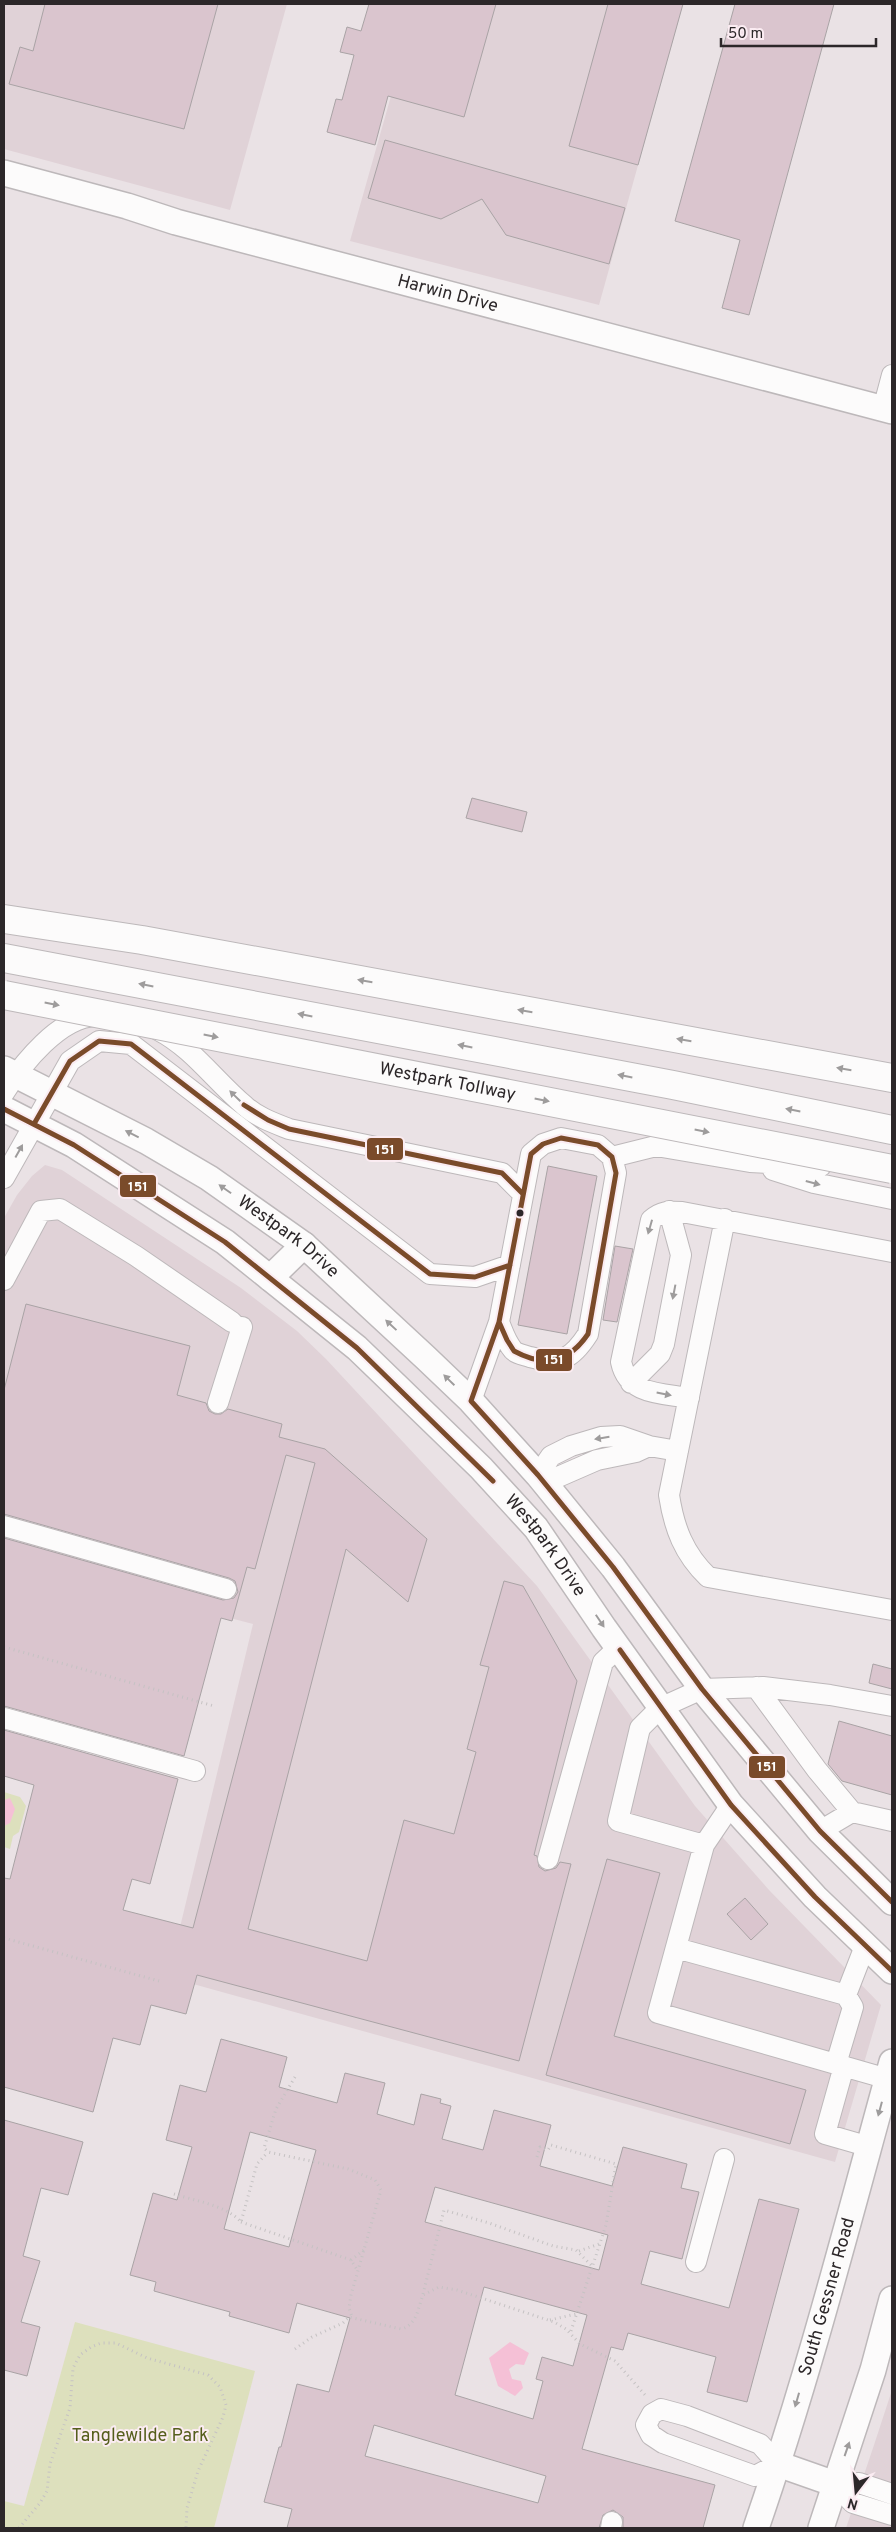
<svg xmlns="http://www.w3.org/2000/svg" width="896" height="2532" font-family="Overpass,sans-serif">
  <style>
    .built { fill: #e0d2d7 }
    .green { fill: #dde0bd }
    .water { fill: #f5c0d6 }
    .building { fill: #dac5ce; stroke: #a9a3a5; fill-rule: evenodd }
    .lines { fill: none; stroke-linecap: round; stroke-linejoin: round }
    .minor-casing { stroke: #bdb8ba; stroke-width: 22 }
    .major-casing { stroke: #bdb8ba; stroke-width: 28 }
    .highway-casing { stroke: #bdb8ba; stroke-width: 30 }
    .path { stroke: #c5c2c3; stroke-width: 3; stroke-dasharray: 1 4; stroke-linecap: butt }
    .minor { stroke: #fcfbfb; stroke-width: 20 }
    .major { stroke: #fcfbfb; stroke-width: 25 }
    .highway { stroke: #fcfbfb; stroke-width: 28 }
    .highway-bridge-casing { stroke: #bdb8ba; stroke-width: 30; stroke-linecap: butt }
    .highway-bridge { stroke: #fcfbfb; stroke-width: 28 }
    .bus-1-casing { stroke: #fbecf2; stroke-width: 9 }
    .bus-1 { stroke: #7a4b2a; stroke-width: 5 }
    .oneway { fill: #9e9c9c }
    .bus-dot { fill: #2c2729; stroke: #fbecf2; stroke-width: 2 }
    .labels { text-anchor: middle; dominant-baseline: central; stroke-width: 4; stroke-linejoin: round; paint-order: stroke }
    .street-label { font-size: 18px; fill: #2c2729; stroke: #fbecf2 }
    .park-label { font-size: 18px; fill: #555e1c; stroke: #fbecf2 }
    .line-badge { stroke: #fbecf2; stroke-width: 2 }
    .badge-label { font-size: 14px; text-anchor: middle; font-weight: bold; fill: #fff }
  </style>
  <rect width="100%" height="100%" fill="#eae2e5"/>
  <path class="built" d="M4,4H287L230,210L4,149Z
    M417,4H683L599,305L350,241Z
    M45,1165L62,1170L241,1288L297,1331L326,1359L537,1586L695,1806L769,1890L881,2005L835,2162L168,1977L253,1624L4,1559V1218L17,1195L32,1176Z
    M892,2390V2528H846L874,2445Z"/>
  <path class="green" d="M4,1792L20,1797L26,1806L19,1832L13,1836L10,1849L4,1847Z
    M75,2322L255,2371L214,2528H4V2501L24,2506Z"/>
  <path class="water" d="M10,1798L15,1809L10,1823L4,1826V1800Z
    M510,2342L529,2353L524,2365L516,2364L509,2369L512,2379L521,2381L523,2388L515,2396L498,2386L489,2358Z"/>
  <path class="building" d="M45,4H218L184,129L9,84L20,47L33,51Z
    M369,4H496L464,117L388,96L375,145L327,132L336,99L342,100L354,55L340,52L347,27L361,31Z
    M608,4H683L638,165L569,146Z
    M735,4H834L749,315L722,308L740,240L675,221Z
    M385,140L625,208L609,264L506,235L482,199L441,219L368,198Z
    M472,798L527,812L522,832L466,818Z
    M548,1166L597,1176L567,1334L518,1325Z
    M615,1246L633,1249L617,1322L603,1320Z
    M26,1304L190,1346L177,1395L206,1403L209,1411L215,1414H221L228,1409L282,1424L279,1437L325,1449L427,1539L408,1602L346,1549L248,1929L367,1961L404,1820L454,1834L476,1752L467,1749L489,1667L480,1665L504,1581L523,1586L577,1681L534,1855L537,1856L539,1867L545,1871L556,1868L560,1862L571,1864L519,2061L197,1975L186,2014L151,2005L140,2045L113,2038L93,2112L4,2087V1878L10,1879L34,1785L4,1776V1730L178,1779L150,1884L132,1879L123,1910L193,1928L315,1463L286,1455L255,1569L247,1567L232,1621L221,1618L184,1756L4,1706V1538L223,1600L234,1598L238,1592L235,1581L229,1578L4,1514V1390Z
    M873,1664L892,1669V1689L869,1683Z
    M839,1721L892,1736V1795L842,1781L828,1764Z
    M607,1859L660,1873L614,2036L806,2090L790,2144L546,2075Z
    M745,1898L768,1924L751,1940L727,1914Z
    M221,2039L287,2057L279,2087L337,2103L345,2073L385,2083L377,2114L414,2125L421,2094L441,2099L440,2103L451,2106L442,2139L483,2150L494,2110L551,2125L540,2166L612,2186L623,2147L687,2164L681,2188L699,2192L682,2259L650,2251L641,2284L729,2308L759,2199L799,2209L747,2402L707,2392L716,2357L628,2333L623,2350L611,2347L582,2449L715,2485L703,2528H623V2517L613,2510L603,2515L599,2528H287L292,2509L264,2502L279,2447H281L297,2384L329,2392L350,2318L297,2303L289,2333L229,2316L230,2312L154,2291L156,2282L130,2275L153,2193L177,2200L192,2147L166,2140L180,2085L206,2092ZM250,2132L316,2150L289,2247L224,2229ZM435,2187L608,2235L599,2270L425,2222ZM484,2287L587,2315L573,2366L542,2357L536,2379L543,2381L533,2419L455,2395ZM374,2425L546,2476L538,2503L365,2456Z
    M4,2120L83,2142L68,2195L41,2188L23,2256L40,2261L21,2322L40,2327L27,2376L4,2370Z"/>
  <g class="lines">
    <g class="minor-casing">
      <path id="minor" d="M883,409L892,375
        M158,1030C193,1048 215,1081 245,1106C257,1117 274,1123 289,1129L502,1173L523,1194
        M4,1093C22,1064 60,1016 97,1016
        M612,1157L656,1146L750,1162L821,1166
        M773,1170L814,1183L892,1199
        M4,1178L70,1061L99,1041L131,1044L430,1274L475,1277L510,1265
        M725,1219L669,1495C674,1528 684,1554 708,1577L892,1610
        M4,1280L41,1211L60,1209L136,1256L232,1322
        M631,1383L660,1354L664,1344L681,1255L669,1211
        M689,1398C661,1393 628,1395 621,1362L651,1220C661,1211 669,1211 682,1212L892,1252
        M471,1401L499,1322L531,1154L543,1144L561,1138L598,1145L612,1157L616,1173L588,1334C572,1359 561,1365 530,1357C525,1355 516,1354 513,1350C506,1342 503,1332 499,1322
        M218,1403L242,1327
        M649,1446L636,1452L597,1460L558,1477L538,1475L551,1456L571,1446L601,1437L620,1436L649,1446L678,1451
        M4,1526L226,1589
        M756,1687L817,1770L852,1812
        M4,1718L195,1771
        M731,1805L704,1845L658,2013L888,2079
        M820,1831L852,1812L892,1821
        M704,1845L618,1821L640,1728L660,1708L702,1689L763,1687L830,1695L892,1706
        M548,1859L603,1662L618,1648
        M676,1948L846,1995
        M836,2064L853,2007L846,1995L865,1946
        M844,2066L825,2134L870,2147
        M696,2262L724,2159
        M661,2409L687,2416L760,2444L778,2464L755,2476L663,2443L651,2435L646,2425L652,2414Z
        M835,2484L853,2503L892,2515
        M835,2484L859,2483L892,2494
        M611,2528L612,2522"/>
    </g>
    <g class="major-casing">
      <g id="major">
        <path id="s1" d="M4,173L127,206L176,222L892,411"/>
        <path id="s2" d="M4,1069L146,1141L209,1178L304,1245L426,1358L471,1401L538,1475L613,1567L702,1689L820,1831L892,1902"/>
        <path id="s3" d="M4,1109L74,1145L225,1242L357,1348L385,1375L481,1468L536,1528L604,1628L731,1805L815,1897L892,1971"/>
        <path d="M270,1278L304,1245"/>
        <path d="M778,2464L835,2484"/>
        <path id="s4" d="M756,2528C809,2375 849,2218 892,2062"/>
        <path d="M821,2528L873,2370L892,2299"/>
      </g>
    </g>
    <g class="highway-casing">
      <path id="highway" d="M4,919L142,940L892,1078
        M4,958L673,1085L892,1130"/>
    </g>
    <path class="path" d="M4,1647L214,1706
      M4,1938L159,1981
      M295,2077L276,2109L264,2148L268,2152L348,2169L375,2180L381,2190L351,2295L349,2308L352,2317
      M537,2157L540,2147L548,2150L551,2145L616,2164L606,2225L570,2334
      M174,2194C195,2201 226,2205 241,2222L257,2164L268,2152
      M241,2222L351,2260L358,2271
      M579,2251L599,2244
      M351,2260L364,2250
      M423,2294L444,2210L489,2223L553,2246L576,2250L591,2265
      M550,2320L576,2314
      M295,2349L312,2337L343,2323L349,2317L401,2329C417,2325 418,2308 423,2295L439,2287L457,2290L554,2322L566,2329L580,2344L615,2361L645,2395
      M19,2528L40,2503L47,2491L50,2464L70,2408L73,2368L80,2355L91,2347L101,2343H116L147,2358L208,2375L220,2387L226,2405L223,2417L198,2471L187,2508L186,2528"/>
    <use href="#minor" class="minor"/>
    <use href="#major" class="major"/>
    <use href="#highway" class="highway"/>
    <g class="highway-bridge-casing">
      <g id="highway-bridge">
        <path id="s5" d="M4,995L892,1169"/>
      </g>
    </g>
    <use href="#highway-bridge" class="highway-bridge"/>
    <g class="bus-1-casing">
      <path id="bus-1" d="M244,1105L268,1120L289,1129L502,1173L523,1194
        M4,1109L74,1145L225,1242L357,1348L493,1481
        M34,1124L70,1061L99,1041L131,1044L430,1274L475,1277L510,1265
        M561,1138L598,1145L612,1157L616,1173L588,1334C569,1362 545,1368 514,1351L507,1340L499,1322L531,1154L543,1144Z
        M499,1322L471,1401L538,1475L613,1567L702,1689L820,1831L892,1902
        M620,1650L731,1805L815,1897L892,1971"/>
    </g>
    <use href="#bus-1" class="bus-1"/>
  </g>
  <defs><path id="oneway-solid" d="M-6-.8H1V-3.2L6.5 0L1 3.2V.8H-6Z" transform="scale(1.25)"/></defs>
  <g class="oneway">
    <use href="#oneway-solid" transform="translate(365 981) rotate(-170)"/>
    <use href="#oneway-solid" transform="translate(146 985) rotate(-169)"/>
    <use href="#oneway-solid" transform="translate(52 1004) rotate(11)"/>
    <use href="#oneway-solid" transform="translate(525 1011) rotate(-170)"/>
    <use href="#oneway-solid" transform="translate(305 1015) rotate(-169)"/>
    <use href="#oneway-solid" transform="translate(211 1036) rotate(11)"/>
    <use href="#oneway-solid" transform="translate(684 1040) rotate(-170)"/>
    <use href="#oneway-solid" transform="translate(465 1046) rotate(-169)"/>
    <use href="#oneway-solid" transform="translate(844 1069) rotate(-170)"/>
    <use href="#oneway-solid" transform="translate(625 1076) rotate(-169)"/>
    <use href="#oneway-solid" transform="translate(235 1096) rotate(-136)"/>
    <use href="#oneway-solid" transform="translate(542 1100) rotate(11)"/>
    <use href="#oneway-solid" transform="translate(793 1110) rotate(-169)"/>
    <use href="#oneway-solid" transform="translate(702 1131) rotate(11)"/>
    <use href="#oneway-solid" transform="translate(132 1134) rotate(-153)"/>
    <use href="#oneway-solid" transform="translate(19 1151) rotate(-61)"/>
    <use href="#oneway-solid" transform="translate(813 1183) rotate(15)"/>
    <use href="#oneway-solid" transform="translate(225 1189) rotate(-145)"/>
    <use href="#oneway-solid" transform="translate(650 1227) rotate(106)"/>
    <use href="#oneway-solid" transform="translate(674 1292) rotate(101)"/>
    <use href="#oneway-solid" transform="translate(391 1325) rotate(-137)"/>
    <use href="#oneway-solid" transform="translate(449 1380) rotate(-136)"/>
    <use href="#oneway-solid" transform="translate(664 1394) rotate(11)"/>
    <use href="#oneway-solid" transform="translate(602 1438) rotate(171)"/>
    <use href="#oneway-solid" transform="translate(600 1621) rotate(56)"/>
    <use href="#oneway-solid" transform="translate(880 2109) rotate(105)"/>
    <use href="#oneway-solid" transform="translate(797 2400) rotate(106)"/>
    <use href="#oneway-solid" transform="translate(847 2449) rotate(-71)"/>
  </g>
  <circle class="bus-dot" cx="520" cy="1213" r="4.5"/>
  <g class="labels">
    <g class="street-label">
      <text stroke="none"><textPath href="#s1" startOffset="460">Harwin Drive</textPath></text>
      <text stroke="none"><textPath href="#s5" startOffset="452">Westpark Tollway</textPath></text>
      <text stroke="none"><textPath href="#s2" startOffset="331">Westpark Drive</textPath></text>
      <text stroke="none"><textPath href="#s3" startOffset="701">Westpark Drive</textPath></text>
      <text stroke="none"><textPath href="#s4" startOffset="242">South Gessner Road</textPath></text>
    </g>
    <g class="park-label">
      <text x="140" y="2436">Tanglewilde Park</text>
    </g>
  </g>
  <g class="line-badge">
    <rect x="366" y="1137" width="38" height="24" rx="5" fill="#7a4b2a"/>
    <rect x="119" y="1174" width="38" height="24" rx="5" fill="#7a4b2a"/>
    <rect x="535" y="1348" width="38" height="24" rx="5" fill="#7a4b2a"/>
    <rect x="748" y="1755" width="38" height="24" rx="5" fill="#7a4b2a"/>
  </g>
  <g class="badge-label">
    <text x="385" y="1154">151</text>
    <text x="138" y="1191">151</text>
    <text x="554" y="1364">151</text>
    <text x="767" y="1771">151</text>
  </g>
  <rect width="896" height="2532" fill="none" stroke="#2c2729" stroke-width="10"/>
  <g transform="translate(856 2492) rotate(196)" stroke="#fbecf2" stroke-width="4" paint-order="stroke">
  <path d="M0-4L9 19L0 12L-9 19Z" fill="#2c2729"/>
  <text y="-8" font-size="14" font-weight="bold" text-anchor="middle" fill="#2c2729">N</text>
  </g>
  <path d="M721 38v8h155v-8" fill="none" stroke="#2c2729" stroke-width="2.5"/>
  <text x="728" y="38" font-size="15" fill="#2c2729" stroke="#fbecf2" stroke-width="4" paint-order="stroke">50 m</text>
</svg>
